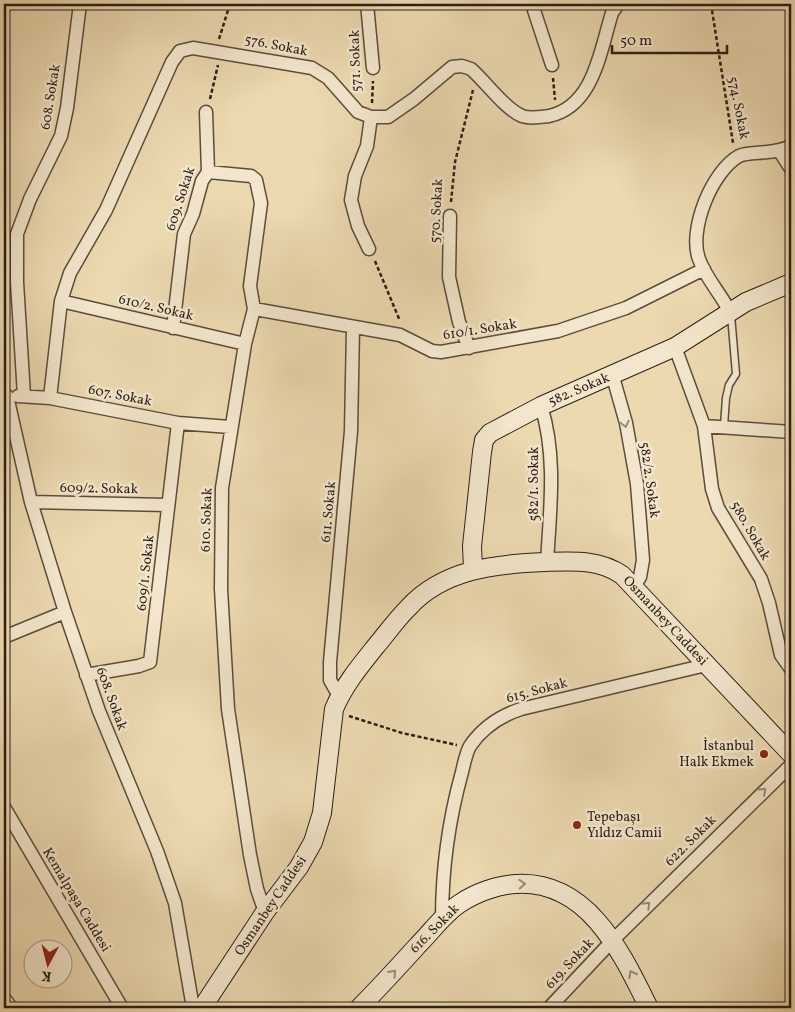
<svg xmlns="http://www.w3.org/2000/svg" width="795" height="1012" font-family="Vollkorn,serif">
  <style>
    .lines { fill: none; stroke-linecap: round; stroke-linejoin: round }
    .lane-casing { stroke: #5b4d3c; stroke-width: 9 }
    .street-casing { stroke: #5b4d3c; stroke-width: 15 }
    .secondary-casing { stroke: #2b1e16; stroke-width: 20 }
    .primary-casing { stroke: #2b1e16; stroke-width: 21 }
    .path { stroke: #2b1e16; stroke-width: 2.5; stroke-dasharray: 4 2.5; stroke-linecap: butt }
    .lane { stroke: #f3e6cc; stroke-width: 6 }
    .street { stroke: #f3e6cc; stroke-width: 12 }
    .secondary { stroke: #f3e6cc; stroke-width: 18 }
    .primary { stroke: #ecd9b0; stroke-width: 19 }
    .oneway { stroke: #998c7a }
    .poi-dot { fill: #8f2418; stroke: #f3e6cc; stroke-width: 2 }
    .labels { text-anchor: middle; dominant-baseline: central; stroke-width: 5; stroke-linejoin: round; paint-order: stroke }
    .street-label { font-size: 14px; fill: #2b1e16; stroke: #f3e6cc }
    .poi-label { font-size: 14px; fill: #2b1e16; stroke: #f3e6cc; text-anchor: end }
  </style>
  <rect width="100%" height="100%" fill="#ecd9b0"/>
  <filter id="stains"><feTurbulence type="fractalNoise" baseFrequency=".004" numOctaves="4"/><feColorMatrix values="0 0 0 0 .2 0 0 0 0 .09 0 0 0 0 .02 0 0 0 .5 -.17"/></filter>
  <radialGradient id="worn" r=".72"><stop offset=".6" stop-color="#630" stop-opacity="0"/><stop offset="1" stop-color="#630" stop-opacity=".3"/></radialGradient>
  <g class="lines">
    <g class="lane-casing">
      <path id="lane" d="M724,426L726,398L729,385L736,374L731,315"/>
    </g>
    <g class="street-casing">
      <path id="street" d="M367,4L373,68
        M532,4L552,65
        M780,152L791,169
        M208,172L251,176L256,180L261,203L250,286L254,309L245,344L222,488L221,589L228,709L250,855L257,889L265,912
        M450,216L449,277L459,322L469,348
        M369,249L358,226L351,200L355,176L367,146L371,117
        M61,301L245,344
        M254,309L400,335L432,351L441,352L558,331L626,308L704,269
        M730,312C721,294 705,277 699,259C688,230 712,171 739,156C749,151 774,155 791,146
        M173,328L184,234L193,214L202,181L208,172L206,112
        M675,347L704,426L712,489L718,508L761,579L769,603L781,655L791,669
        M613,377L626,423L637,484L643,560L640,577L634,587
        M7,396L31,502L65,612L99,711L157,851L175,903L193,1008
        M18,396L50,398L178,423L230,427
        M24,396L17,282V234L30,199L61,136L67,108L80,4
        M50,398L61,301L70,273L106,210L172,62L180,51L193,48L312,68L328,78L358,112L371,117H388L414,99L452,67L462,66L471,69C485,81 505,109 522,116C530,119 541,117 549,116C594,106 600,51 612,13L618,4
        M541,406C557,455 550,511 547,562
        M704,426L791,432
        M31,502L167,505
        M4,637L65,612
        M86,675L139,666L150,662L178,423
        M339,696L330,680V662L351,431L353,328
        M4,807L122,1008
        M442,919C442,870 449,819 462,772C464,764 466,753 470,746C483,727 500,716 521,709L706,665
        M549,1008L613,940L791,765"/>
    </g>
    <g class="secondary-casing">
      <path id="secondary" d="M473,569L472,546L482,452L484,440L490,433L541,406L675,347L746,302L791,283
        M202,1008L265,912L299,867L313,842L322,813L334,709C344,685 360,666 376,646C387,633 396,620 408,608C443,569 496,564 545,562C572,561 599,559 622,575L791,754
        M359,1008C380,987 399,966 419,944C432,931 444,914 459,904C475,893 497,885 516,884C589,880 622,954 649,1008"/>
    </g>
    <g class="primary-casing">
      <path id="primary" d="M4,1003L7,1008"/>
    </g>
    <path class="path" d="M711,4L733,143
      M219,39L230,4
      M553,78L555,100
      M210,99L218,65
      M372,103L373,81
      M451,202L455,162L473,90
      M375,261L400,321
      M349,716L402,733L457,745"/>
    <use href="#lane" class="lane"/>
    <use href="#street" class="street"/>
    <use href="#secondary" class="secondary"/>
    <use href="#primary" class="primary"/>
  </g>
  <defs><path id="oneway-chevron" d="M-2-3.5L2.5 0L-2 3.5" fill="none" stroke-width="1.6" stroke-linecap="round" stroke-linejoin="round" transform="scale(1.25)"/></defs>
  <g class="oneway">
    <use href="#oneway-chevron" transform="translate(625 424) rotate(77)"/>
    <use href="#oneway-chevron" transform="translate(763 791) rotate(-43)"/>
    <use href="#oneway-chevron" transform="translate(522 884) rotate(-3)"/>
    <use href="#oneway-chevron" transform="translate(647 905) rotate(-45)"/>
    <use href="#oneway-chevron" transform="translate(393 973) rotate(-48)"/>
    <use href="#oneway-chevron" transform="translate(632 974) rotate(-117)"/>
  </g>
  <g class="poi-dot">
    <circle cx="764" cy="754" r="5"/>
    <circle cx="577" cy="825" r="5"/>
  </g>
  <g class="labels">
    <g class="street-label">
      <text transform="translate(276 46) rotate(11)">576. Sokak</text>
      <text transform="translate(356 61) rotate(-92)">571. Sokak</text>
      <text transform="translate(51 97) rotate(-81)">608. Sokak</text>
      <text transform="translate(738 108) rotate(79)">574. Sokak</text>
      <text transform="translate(181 199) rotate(-72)">609. Sokak</text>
      <text transform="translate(437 211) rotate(-87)">570. Sokak</text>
      <text transform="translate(156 308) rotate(13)">610/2. Sokak</text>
      <text transform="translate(480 330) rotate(-9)">610/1. Sokak</text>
      <text transform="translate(579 390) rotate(-23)">582. Sokak</text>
      <text transform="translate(120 396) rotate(11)">607. Sokak</text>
      <text transform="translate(649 480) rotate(82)">582/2. Sokak</text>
      <text transform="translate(534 484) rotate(-90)">582/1. Sokak</text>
      <text transform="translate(99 489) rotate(1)">609/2. Sokak</text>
      <text transform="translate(329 512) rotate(-85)">611. Sokak</text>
      <text transform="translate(207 520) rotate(-88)">610. Sokak</text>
      <text transform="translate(750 531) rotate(60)">580. Sokak</text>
      <text transform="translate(146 573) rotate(-84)">609/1. Sokak</text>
      <text transform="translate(665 621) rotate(47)">Osmanbey Caddesi</text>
      <text transform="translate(537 691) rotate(-15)">615. Sokak</text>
      <text transform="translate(111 699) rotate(70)">608. Sokak</text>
      <text transform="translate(691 841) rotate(-45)">622. Sokak</text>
      <text transform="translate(76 900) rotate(59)">Kemalpaşa Caddesi</text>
      <text transform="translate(271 906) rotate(-56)">Osmanbey Caddesi</text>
      <text transform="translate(435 929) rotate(-45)">616. Sokak</text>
      <text transform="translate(570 964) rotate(-47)">619. Sokak</text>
    </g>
    <g class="poi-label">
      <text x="754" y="746">İstanbul<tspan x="754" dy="16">Halk Ekmek</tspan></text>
      <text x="587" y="817" text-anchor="start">Tepebaşı<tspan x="587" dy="16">Yıldız Camii</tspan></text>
    </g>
  </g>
  <rect width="795" height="1012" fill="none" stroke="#ecd9b0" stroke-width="20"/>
  <rect x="5" y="5" width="785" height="1002" fill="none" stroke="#2b1e16" stroke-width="2.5"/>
  <rect x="10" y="10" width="775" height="992" fill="none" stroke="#2b1e16"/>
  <g transform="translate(48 964) rotate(187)"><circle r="24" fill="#f3e6cc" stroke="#a39683"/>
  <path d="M0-4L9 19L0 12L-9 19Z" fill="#8f2418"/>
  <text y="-8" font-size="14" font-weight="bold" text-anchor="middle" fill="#2b1e16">K</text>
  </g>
  <path d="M612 45v8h115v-8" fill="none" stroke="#2b1e16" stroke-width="2.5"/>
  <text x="620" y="45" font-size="15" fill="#2b1e16" stroke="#f3e6cc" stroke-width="4" paint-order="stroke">50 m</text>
  <rect width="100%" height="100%" filter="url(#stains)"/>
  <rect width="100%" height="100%" fill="url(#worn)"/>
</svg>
